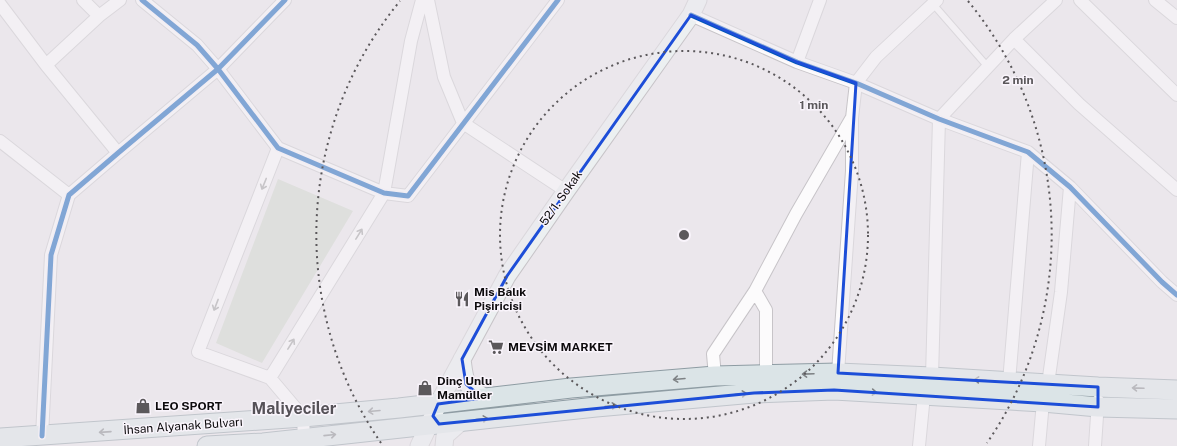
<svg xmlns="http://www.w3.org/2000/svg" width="1177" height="446" font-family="'Public Sans',sans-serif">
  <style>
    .green { fill: #cfd5c9 }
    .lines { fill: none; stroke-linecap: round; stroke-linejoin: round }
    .lane-casing { stroke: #c7c4c8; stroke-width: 8 }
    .street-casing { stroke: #c7c4c8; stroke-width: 14 }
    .secondary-casing { stroke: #c7c4c8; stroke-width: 19 }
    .primary-casing { stroke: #8e9ca3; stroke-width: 21 }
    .lane { stroke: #fcfbfc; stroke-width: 6 }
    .street { stroke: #fcfbfc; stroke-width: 12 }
    .secondary { stroke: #ecf0f1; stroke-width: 17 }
    .primary { stroke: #dbe4e7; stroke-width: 19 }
    .cycleway-casing { stroke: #f9f4fb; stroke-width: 8 }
    .cycleway { stroke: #0057b8; stroke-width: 5 }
    .oneway { stroke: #9c9b9c }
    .oneway2 { stroke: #7e8285 }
    .marked { fill: none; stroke: #1d4ed8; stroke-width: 3; stroke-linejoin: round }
    .ring { fill: none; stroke: #5b585b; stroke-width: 2; stroke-dasharray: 2 4 }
    .labels { text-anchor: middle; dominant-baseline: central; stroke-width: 3; stroke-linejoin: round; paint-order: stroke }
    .street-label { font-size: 12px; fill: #0d0b0d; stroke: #f9f4fb }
    .poi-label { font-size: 12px; font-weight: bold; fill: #0d0b0d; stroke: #f9f4fb; text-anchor: start }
    .district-label { font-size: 16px; font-weight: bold; fill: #555157; stroke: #f9f4fb }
    .centre { fill: #5b585b; stroke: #f9f4fb; stroke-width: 2 }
    .ring-label { font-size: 12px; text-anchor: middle; font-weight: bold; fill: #5b585b; stroke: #f9f4fb; stroke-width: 3; stroke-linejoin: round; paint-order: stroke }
  </style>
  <rect width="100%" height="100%" fill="#ebe7ec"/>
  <path class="green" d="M278,179L353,211L262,363L216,343Z"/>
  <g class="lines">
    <g class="lane-casing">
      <path id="lane" d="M933,4L988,67"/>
    </g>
    <g class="street-casing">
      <path id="street" d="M83,0L99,16
        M142,0L197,45L218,69L278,148L384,193L408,196L558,0
        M428,0L444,77L463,123L566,191
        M1080,0L1177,95
        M1155,0L1177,18
        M0,4L46,65L118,153
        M691,15L797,62L856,83L939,119L1028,152L1070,187L1162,282L1177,295
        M1014,39L1079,104L1177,190
        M797,62L820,0
        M46,65L99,16L120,0
        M0,141L69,195
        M278,148L198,352L270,378L303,417L304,438
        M755,291L766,310V375
        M838,373L852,171V118L856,83L876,57L937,0
        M715,376L713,354L755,291L796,214L851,119
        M932,377L939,119L1014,39L1056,0
        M270,378L384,193L411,41L422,0
        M1009,382L1028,152
        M1048,384L1061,292L1070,187
        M42,436L51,255L69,195L118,153L218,69L285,0
        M919,446L924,395
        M1039,446L1043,402
        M1095,446L1098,401"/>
    </g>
    <g class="secondary-casing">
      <path id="secondary" d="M462,359C465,383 464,385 485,398
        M419,446L429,425L438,404L507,276L566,191L691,15L698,0
        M444,446L445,436L462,421"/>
    </g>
    <g class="primary-casing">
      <path id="primary" d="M0,438L303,417L399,408L571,388L715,376L838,373L932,377L1098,387L1177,390
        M207,446L263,443L596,407L754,393L834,390L1043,402L1098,407L1177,409"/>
    </g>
    <use href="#lane" class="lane"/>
    <use href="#street" class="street"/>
    <use href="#secondary" class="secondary"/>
    <use href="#primary" class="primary"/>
    <g class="cycleway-casing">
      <path id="cycleway" d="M142,0L197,45L218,69L278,148L384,193L408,196L558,0
        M691,15L797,62L856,83L939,119L1028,152L1070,187L1162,282L1177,295
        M42,436L51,255L69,195L118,153L218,69L285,0"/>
    </g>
    <use href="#cycleway" class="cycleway"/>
  </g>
  <defs><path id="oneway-shaft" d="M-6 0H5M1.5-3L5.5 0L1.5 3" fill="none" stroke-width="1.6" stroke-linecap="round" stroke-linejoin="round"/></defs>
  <g class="oneway">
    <use href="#oneway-shaft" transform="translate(264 184) rotate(112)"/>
    <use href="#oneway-shaft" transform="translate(359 234) rotate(-58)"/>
    <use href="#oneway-shaft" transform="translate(216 305) rotate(111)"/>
    <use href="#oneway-shaft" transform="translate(291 344) rotate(-58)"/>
  </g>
  <g class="oneway2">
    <use href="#oneway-shaft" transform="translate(808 374) rotate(178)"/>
    <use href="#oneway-shaft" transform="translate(679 379) rotate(175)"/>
    <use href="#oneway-shaft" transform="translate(980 380) rotate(-176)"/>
    <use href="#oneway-shaft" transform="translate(1138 388) rotate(-178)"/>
    <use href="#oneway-shaft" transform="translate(871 392) rotate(3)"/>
    <use href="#oneway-shaft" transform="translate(741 394) rotate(-5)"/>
    <use href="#oneway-shaft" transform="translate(611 406) rotate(-5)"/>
    <use href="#oneway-shaft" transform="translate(374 411) rotate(175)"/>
    <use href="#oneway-shaft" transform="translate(482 419) rotate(-6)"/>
    <use href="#oneway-shaft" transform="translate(105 432) rotate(176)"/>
    <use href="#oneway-shaft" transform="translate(330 435) rotate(-6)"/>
  </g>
  <path d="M0 0H1177V446H0ZM691,15L797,62L856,83L838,373L1098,387V407L834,390L754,393L439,424L433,416L438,404L482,398L466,384L462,359L507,276Z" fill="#ebe7ec" fill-opacity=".55" fill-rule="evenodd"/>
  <path class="marked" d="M691,15L797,62L856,83L838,373L1098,387V407L834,390L754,393L439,424L433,416L438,404L482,398L466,384L462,359L507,276Z"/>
  <g class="ring">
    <circle cx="684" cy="235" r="184"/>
    <path d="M381 443A368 368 0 0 1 400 1M968 1A368 368 0 0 1 987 443"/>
  </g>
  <defs>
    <g id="restaurant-bare" transform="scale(1.2)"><path d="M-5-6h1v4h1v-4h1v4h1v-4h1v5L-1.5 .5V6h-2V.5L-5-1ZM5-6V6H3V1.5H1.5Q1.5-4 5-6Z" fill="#5b585b" stroke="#f9f4fb" stroke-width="2.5" paint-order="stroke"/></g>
    <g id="supermarket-bare" transform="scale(1.2)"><path d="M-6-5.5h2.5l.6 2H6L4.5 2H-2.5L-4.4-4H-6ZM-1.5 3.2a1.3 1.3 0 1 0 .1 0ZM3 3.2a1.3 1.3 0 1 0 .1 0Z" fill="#5b585b" stroke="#f9f4fb" stroke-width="2.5" paint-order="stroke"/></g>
    <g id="shop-bare" transform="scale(1.2)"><path d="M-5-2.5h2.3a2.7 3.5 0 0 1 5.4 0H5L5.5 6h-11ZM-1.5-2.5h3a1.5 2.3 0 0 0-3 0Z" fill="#5b585b" stroke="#f9f4fb" stroke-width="2.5" paint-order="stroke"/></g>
  </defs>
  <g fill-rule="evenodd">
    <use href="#restaurant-bare" x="462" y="299"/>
    <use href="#supermarket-bare" x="496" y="347"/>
    <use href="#shop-bare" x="425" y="388"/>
    <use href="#shop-bare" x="143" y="406"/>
  </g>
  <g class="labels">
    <g class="street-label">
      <text transform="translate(561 198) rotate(-55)">52/1. Sokak</text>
      <text transform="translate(183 426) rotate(-4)">İhsan Alyanak Bulvarı</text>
    </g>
    <g class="poi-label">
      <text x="474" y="292">Mis Balık<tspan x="474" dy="14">Pişiricisi</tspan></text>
      <text x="508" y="347">MEVSİM MARKET</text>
      <text x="437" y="381">Dinç Unlu<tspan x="437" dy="14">Mamüller</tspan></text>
      <text x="155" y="406">LEO SPORT</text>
    </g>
    <g class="district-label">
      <text x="294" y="408">Maliyeciler</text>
    </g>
  </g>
  <circle cx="684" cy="235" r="6" class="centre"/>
  <g class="ring-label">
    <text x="1018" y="84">2 min</text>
    <text x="814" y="109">1 min</text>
  </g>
</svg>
